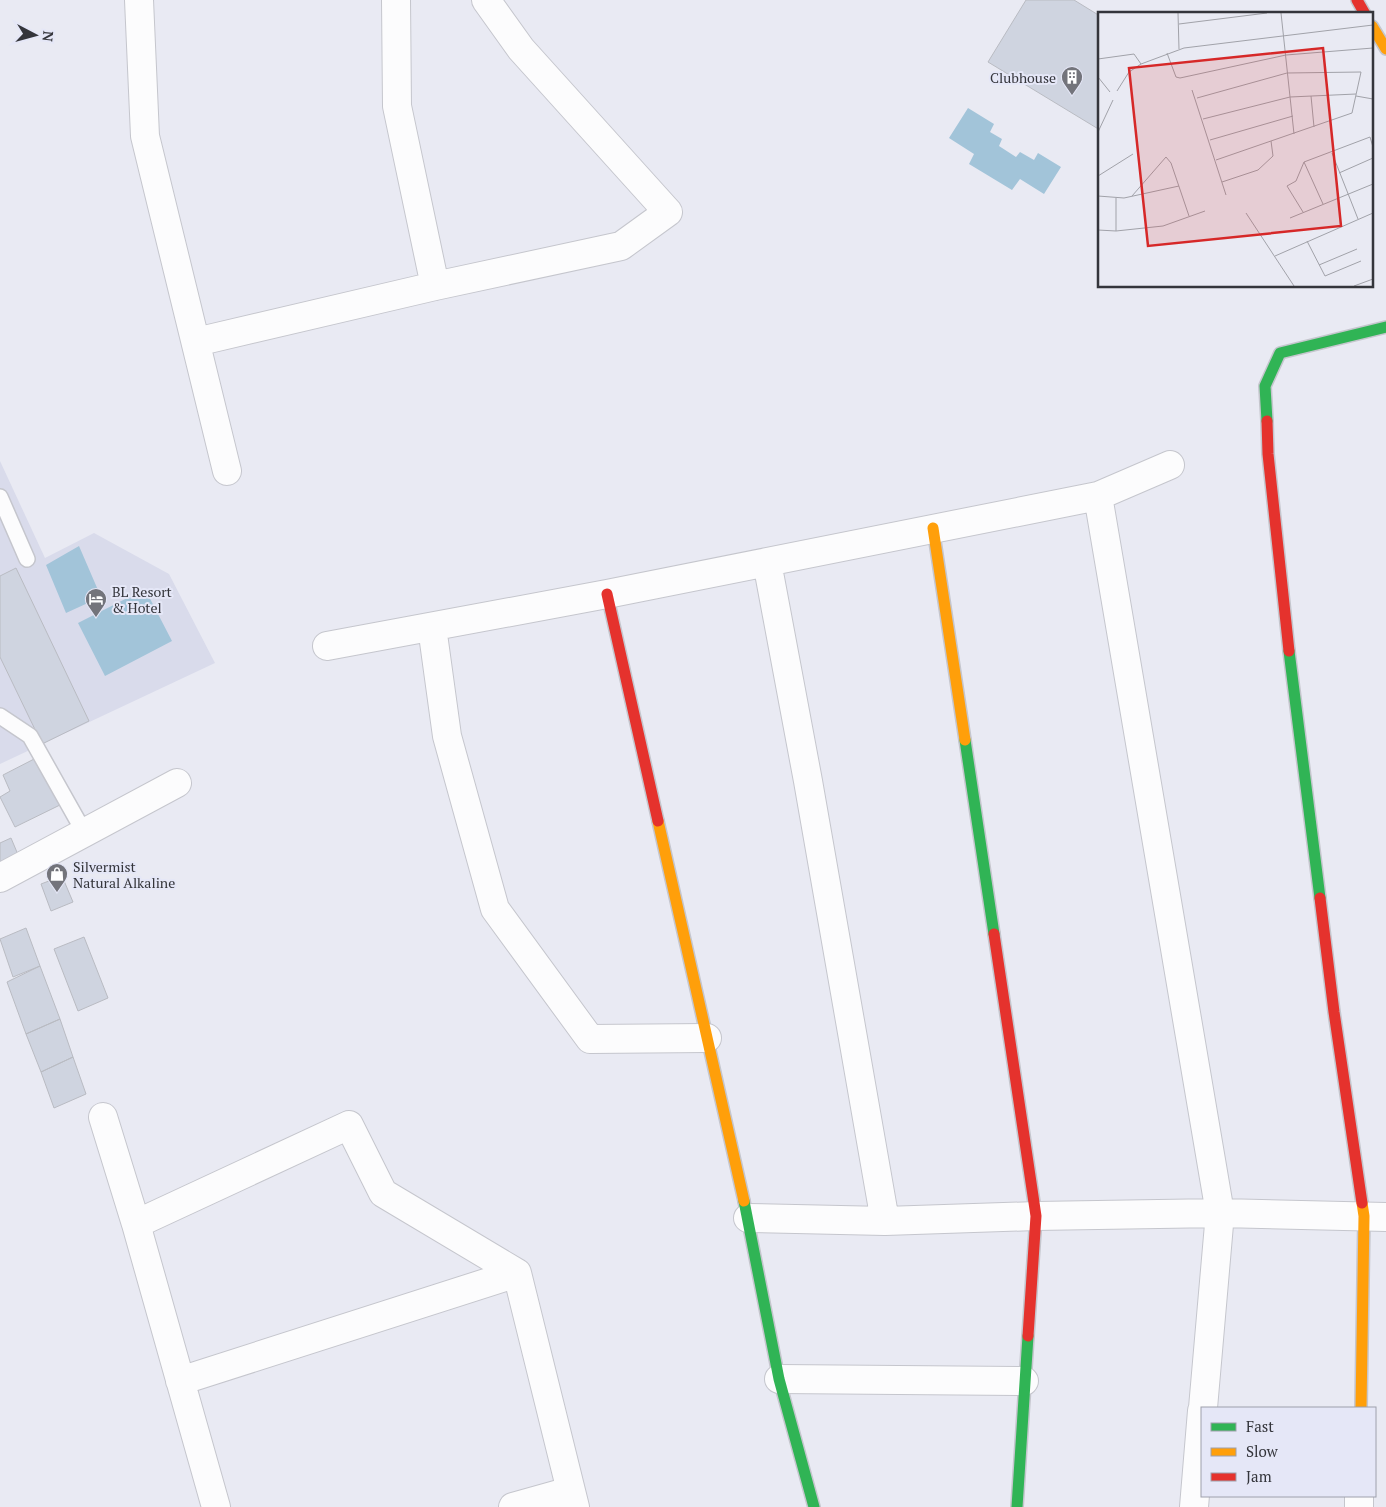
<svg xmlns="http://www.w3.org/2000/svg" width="1386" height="1507" font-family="'PT Serif',serif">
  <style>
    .built { fill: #d9dbeb }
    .water { fill: #a2c4d9 }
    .building { fill: #cfd4e0; stroke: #b9bbc2 }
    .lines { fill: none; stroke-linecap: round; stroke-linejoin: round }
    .lane-casing { stroke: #c5c6cd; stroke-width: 18 }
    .street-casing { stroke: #c5c6cd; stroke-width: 30 }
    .fast-casing { stroke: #c5c6cd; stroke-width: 14 }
    .slow-casing { stroke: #c5c6cd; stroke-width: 14 }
    .jam-casing { stroke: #c5c6cd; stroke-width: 14 }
    .lane { stroke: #fcfcfd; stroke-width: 15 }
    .street { stroke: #fcfcfd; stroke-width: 28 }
    .fast { stroke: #30b455; stroke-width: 11 }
    .slow { stroke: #ff9f0a; stroke-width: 11 }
    .jam { stroke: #e5322d; stroke-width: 11 }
    .labels { text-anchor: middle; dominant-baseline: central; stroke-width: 4; stroke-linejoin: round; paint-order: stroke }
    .poi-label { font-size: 14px; fill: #34353b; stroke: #e5e7f7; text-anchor: start }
    .inset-road { fill: none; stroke: #a1a2a9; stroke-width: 1 }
    .view { fill: #d62828; fill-opacity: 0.15; stroke: #d62828; stroke-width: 2.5 }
    .inset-edge { fill: none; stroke: #34353b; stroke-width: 2.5 }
  </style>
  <rect width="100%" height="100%" fill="#e9eaf3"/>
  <path class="built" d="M0,461L45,558L94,533L169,574L215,663L0,764Z"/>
  <path class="water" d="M968,108L994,124L990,132L1002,139L999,146L1016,157L1020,152L1034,160L1038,153L1061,167L1044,194L1020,179L1012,190L969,164L974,154L949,138Z
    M79,546L101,597L66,613L46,565Z
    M145,589L172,641L105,676L78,623Z"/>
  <path class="building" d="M1026,0H1074L1100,16V130L988,62Z
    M16,568L89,721L42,744L0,657V576Z
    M38,757L62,804L15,827L0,797L10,791L3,775Z
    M11,838L19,857L0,866V843Z
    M62,876L73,902L51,911L41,884Z
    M26,928L40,966L13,977L0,939Z
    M84,937L108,998L78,1011L54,949Z
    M40,966L60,1019L26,1034L7,982Z
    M60,1019L73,1057L41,1072L26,1034Z
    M73,1057L86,1094L54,1108L41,1072Z"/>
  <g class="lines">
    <g class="lane-casing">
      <path id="lane" d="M0,497L27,559
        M0,716L30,736L84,832"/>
    </g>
    <g class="street-casing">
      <path id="street" d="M139,0L145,136L227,471
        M396,0L397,106L435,286
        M196,342L435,286L621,246L668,212L521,49L486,0
        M1098,496L1220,1213L1203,1408
        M767,562L808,781L885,1221
        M432,627L447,736L495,909L590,1039L707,1038
        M327,646L607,594L1098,496L1170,465
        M0,878L177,783
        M103,1117L136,1224L216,1507
        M748,1218L885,1221L1036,1216L1220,1213L1386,1217
        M136,1224L349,1125L383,1193L517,1273L575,1507
        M779,1379L1024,1381
        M180,1381L517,1273
        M513,1507L570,1491
        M1194,1507L1202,1411
        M1359,1507V1496"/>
    </g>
    <g class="fast-casing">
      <path id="fast" d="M1267,421L1265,386L1280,353L1386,327
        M1289,651L1320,898
        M965,740L994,934
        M744,1201L779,1379L814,1507
        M1017,1507L1028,1336"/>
    </g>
    <g class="slow-casing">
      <path id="slow" d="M1372,26L1386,49
        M933,528L965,740
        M658,821L744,1201
        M1361,1408L1364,1216L1362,1203"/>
    </g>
    <g class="jam-casing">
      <path id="jam" d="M1357,0L1365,14
        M1267,421L1268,454L1289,651
        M607,594L658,821
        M1320,898L1334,1012L1362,1203
        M994,934L1036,1216L1028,1336"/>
    </g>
    <use href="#lane" class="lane"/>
    <use href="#street" class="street"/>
    <use href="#fast" class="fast"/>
    <use href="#slow" class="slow"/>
    <use href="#jam" class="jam"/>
  </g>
  <defs>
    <g id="building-pin" transform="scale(1.125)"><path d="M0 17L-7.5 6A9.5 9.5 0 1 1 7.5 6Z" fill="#73747b" stroke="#e5e7f7"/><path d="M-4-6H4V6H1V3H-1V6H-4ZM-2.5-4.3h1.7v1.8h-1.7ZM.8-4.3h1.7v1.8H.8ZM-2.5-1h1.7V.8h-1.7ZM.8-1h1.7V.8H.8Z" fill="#fff"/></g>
    <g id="hotel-pin" transform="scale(1.125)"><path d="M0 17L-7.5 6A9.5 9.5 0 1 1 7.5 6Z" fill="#73747b" stroke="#e5e7f7"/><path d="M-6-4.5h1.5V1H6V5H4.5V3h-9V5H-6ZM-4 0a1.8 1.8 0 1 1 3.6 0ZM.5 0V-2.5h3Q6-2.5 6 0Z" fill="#fff"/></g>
    <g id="shop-pin" transform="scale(1.125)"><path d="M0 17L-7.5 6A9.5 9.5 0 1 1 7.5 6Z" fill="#73747b" stroke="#e5e7f7"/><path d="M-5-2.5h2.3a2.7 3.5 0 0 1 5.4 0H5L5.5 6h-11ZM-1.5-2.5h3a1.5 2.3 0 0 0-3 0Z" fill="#fff"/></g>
  </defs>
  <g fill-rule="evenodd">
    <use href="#building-pin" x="1072" y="77"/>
    <use href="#hotel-pin" x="96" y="599"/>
    <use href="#shop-pin" x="57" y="874"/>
  </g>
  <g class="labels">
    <g class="poi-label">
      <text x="1056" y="77" text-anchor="end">Clubhouse</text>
      <text x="112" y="591">BL Resort<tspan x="112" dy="16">&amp; Hotel</tspan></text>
      <text x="73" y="866">Silvermist<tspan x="73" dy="16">Natural Alkaline</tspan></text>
    </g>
  </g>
  <g transform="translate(1098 12)">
    <rect width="275" height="275" fill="#e9eaf3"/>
    <path class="inset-road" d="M80,1L81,37M183,1L196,122M81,12L169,1M69,41L78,65L82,66L188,43L275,36M0,47L36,42L43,52M0,65L12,80M94,78L128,183M19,79L31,60L43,52L86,36L275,13M213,84L216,115M258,84L275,87M99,86L189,61L263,60L254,101L118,148M105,107L192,85L258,82M0,120L15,88M112,128L195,104M234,141L260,207M206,150L225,192M241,161L275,146M0,164L35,142M124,170L160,158L175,144L173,129M0,184L26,186L81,174M34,184L68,145L73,151L91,204M18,186V219M205,200L189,174L198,169L206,150L272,125L275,135M148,201L196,274M192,206L275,172M0,218L18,219L65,214L107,199M209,229L227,264L263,249M177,244L275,201M221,253L259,237M256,274L275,267"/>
    <path class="view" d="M225,36L243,214L50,234L31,56Z"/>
    <rect width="275" height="275" class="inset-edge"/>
  </g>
  <rect x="1201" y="1407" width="175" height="90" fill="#e5e7f7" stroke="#9ea0ac"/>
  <rect x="1211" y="1423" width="25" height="8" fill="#30b455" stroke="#9ea0ac"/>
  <text x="1246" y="1432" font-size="15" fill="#34353b">Fast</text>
  <rect x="1211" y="1448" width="25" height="8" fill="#ff9f0a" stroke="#9ea0ac"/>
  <text x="1246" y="1457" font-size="15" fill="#34353b">Slow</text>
  <rect x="1211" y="1473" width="25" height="8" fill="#e5322d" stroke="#9ea0ac"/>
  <text x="1246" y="1482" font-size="15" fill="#34353b">Jam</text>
  <g transform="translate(35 35) rotate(96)" stroke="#e5e7f7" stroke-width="4" paint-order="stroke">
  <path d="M0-4L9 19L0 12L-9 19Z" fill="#34353b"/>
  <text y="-8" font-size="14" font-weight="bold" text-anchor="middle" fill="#34353b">N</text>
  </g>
</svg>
